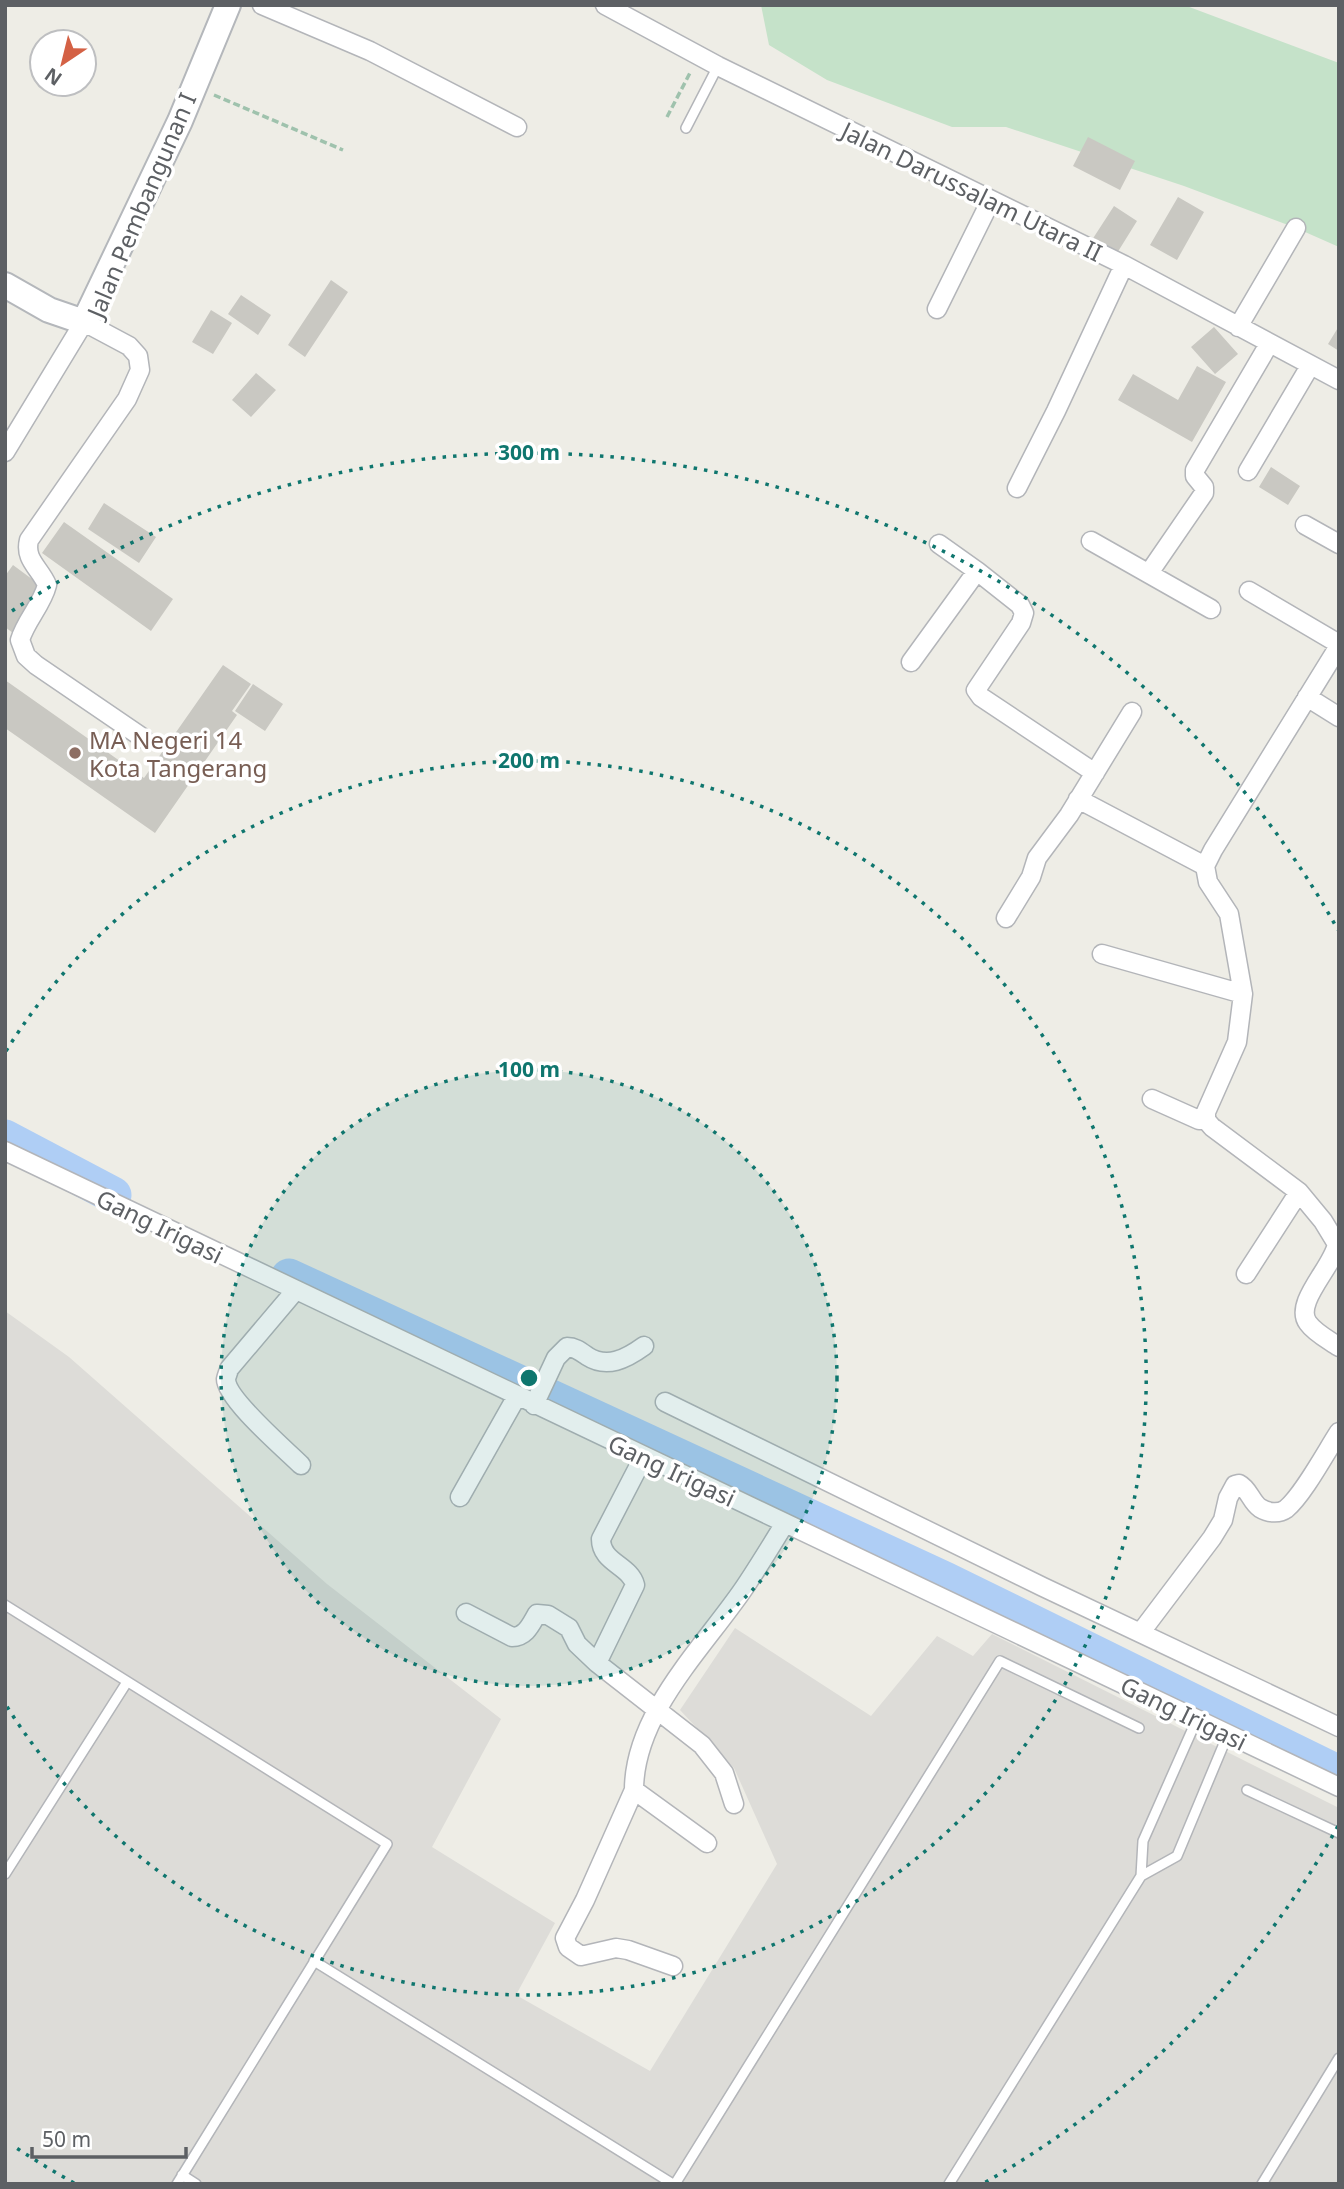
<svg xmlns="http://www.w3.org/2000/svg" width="1344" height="2189" font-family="'Noto Sans',sans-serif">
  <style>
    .industrial { fill: #dddcd8 }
    .green { fill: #c5e2c9 }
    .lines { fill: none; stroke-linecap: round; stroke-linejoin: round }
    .river { stroke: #afcef5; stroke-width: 37 }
    .building { fill: #c9c8c2 }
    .lane-casing { stroke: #b3b5b9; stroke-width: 12 }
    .street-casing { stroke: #b3b5b9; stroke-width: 21 }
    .secondary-casing { stroke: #b4b7bb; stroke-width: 28 }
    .path { stroke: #9fc2ad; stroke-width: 3.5; stroke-dasharray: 7 3.5; stroke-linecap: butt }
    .lane { stroke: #fff; stroke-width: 9 }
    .street { stroke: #fff; stroke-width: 18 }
    .secondary { stroke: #fff; stroke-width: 24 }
    .ring { fill: none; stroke: #0f766e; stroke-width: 3.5; stroke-dasharray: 3.5 7 }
    .education-dot { fill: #8d6e63; stroke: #fff; stroke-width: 2.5 }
    .labels { text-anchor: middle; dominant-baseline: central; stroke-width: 7; stroke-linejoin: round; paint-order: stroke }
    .street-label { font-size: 24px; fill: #5d6064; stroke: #fff }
    .education-label { font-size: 24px; fill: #785e54; stroke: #fff; text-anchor: start }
    .centre { fill: #0f766e; stroke: #fff; stroke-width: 3.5 }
    .ring-label { font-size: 21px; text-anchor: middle; font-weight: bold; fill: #0f766e; stroke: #fff; stroke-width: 7; stroke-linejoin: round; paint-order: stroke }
  </style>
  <rect width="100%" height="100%" fill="#eeede6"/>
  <path class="industrial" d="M5,1311L69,1357L327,1584L501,1719L432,1847L555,1923L516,1995L650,2071L777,1864L734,1768L680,1710L735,1628L871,1716L937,1636L973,1656L992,1634L1339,1808V2184H5Z"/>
  <path class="green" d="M761,5H1184L1339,63V247L1296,228L1184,186L1006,127H952L827,80L769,45Z"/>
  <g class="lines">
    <path class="river" d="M5,1138L113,1195
      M289,1277L947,1581L1339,1774"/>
  </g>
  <path class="building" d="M1088,137L1135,161L1120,190L1073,166Z
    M1178,197L1204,212L1177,260L1150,245Z
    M1114,206L1137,221L1114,258L1090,243Z
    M331,280L348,292L305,357L288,345Z
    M241,295L271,315L258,335L228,314Z
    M211,310L232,323L213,354L192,342Z
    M1339,326V351L1328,344Z
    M1214,327L1238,354L1215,374L1191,347Z
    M1197,366L1226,382L1192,442L1118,400L1133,374L1178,400Z
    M256,373L276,390L251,417L232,400Z
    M1271,467L1300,486L1288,505L1259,487Z
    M104,503L156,537L139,563L88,529Z
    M64,522L173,599L151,631L42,553Z
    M13,565L44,588L13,633L5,627V576Z
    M223,665L251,684L232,711L237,715L155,833L5,728V680L144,778Z
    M253,684L283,704L265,731L235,711Z"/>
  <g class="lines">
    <g class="lane-casing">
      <path id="lane" d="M686,128L718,66
        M5,1605L387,1844L177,2184
        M1247,1790L1339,1833
        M5,1874L127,1682
        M1141,1876L1143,1841L1197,1719
        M314,1961L673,2184
        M182,2175L196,2184
        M675,2184L1000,1661L1139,1728
        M949,2184L1141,1876L1177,1856L1228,1734
        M1262,2184L1339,2058"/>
    </g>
    <g class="street-casing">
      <path id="street" d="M262,5L370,51L517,127
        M605,5L718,66L1124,265L1339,380
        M937,309L991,200
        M1238,327L1296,228
        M5,452L84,322L129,346L138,356L140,370L127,399L29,540C24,560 40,568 47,585C42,605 26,620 20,640L26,656L36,665L143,738
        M1248,471L1310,366
        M1017,488L1056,411L1124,265
        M1305,525L1339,544
        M1091,541L1211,609
        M939,544L977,571
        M1149,573L1204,493V487L1195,476V470L1269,344
        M1249,591L1339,644
        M911,662L977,571L1020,605L1024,613L1021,623L976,690L981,697L1095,773
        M1307,697L1339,717
        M1078,799L1205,866
        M1205,866L1208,882L1229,914L1243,994L1237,1042L1206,1112V1120L1212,1127L1299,1192L1323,1221L1337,1244C1333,1267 1293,1303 1308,1323C1315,1333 1329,1340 1339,1347
        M1205,866L1213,850L1339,646
        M1006,918L1031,877L1037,858L1069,815L1132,712
        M1102,954L1243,994
        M1152,1099L1199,1120H1206
        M5,1151L1339,1787
        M1246,1274L1299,1192
        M295,1291L229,1369C229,1370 226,1378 226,1379C226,1399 286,1450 301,1465
        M665,1402L1043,1587L1339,1727
        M534,1405L556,1358L567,1347C575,1347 580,1351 587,1356C607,1369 626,1359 644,1346
        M460,1497L517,1396
        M466,1613L512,1637C526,1637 531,1624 537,1614L548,1615L569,1628L577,1644L597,1663L702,1745L724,1773L734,1804
        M1141,1632L1212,1538L1223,1520L1228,1498L1235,1485L1239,1484C1249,1489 1251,1502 1260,1508C1268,1513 1279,1514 1286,1509C1303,1495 1326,1452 1339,1432
        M597,1663L635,1585C630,1565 601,1563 601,1539L644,1456
        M634,1790L707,1843
        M673,1966L628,1950L616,1948L581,1956L568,1947L565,1938L585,1900L634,1790C634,1715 701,1650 742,1591C757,1569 771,1546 785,1523"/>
    </g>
    <g class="secondary-casing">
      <path id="secondary" d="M5,285L49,310L84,322L180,121L228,5"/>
    </g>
    <path class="path" d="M214,95L343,150
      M667,117L691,71"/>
    <use href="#lane" class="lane"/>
    <use href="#street" class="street"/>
    <use href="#secondary" class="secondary"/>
  </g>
  <circle cx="529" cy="1378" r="308" fill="#0f766e" fill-opacity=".12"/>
  <g class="ring">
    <circle cx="529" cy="1378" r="308"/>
    <path d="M6 1051A617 617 0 1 1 6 1705"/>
    <path d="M1338 1826A925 925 0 0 1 984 2183M74 2183A925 925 0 0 1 12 2145M12 611A925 925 0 0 1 1338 930"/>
  </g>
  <circle class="education-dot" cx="75" cy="753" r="7"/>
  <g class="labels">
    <g class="street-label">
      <text transform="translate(972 191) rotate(26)">Jalan Darussalam Utara II</text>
      <text transform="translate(141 205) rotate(-67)">Jalan Pembangunan I</text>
      <text transform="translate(160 1226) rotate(26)">Gang Irigasi</text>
      <text transform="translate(672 1470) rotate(25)">Gang Irigasi</text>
      <text transform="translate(1184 1713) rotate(26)">Gang Irigasi</text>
    </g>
    <g class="education-label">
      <text x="89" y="739">MA Negeri 14<tspan x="89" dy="28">Kota Tangerang</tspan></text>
    </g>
  </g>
  <circle cx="529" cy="1378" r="10" class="centre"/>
  <g class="ring-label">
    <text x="529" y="460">300 m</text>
    <text x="529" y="768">200 m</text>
    <text x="529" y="1077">100 m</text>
  </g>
  <rect width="1344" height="2189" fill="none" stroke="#5d6064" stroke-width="14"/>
  <g transform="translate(63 63) rotate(215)"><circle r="33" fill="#ffffff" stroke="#bebfc1" stroke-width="2"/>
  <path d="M0-5L12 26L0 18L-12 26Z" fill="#d46145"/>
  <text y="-10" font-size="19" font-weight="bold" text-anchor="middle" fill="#5d6064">N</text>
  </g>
  <path d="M32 2147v10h154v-10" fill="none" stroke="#5d6064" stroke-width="3.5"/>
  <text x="42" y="2147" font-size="21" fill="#5d6064" stroke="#ffffff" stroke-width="5" paint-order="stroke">50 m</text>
</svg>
